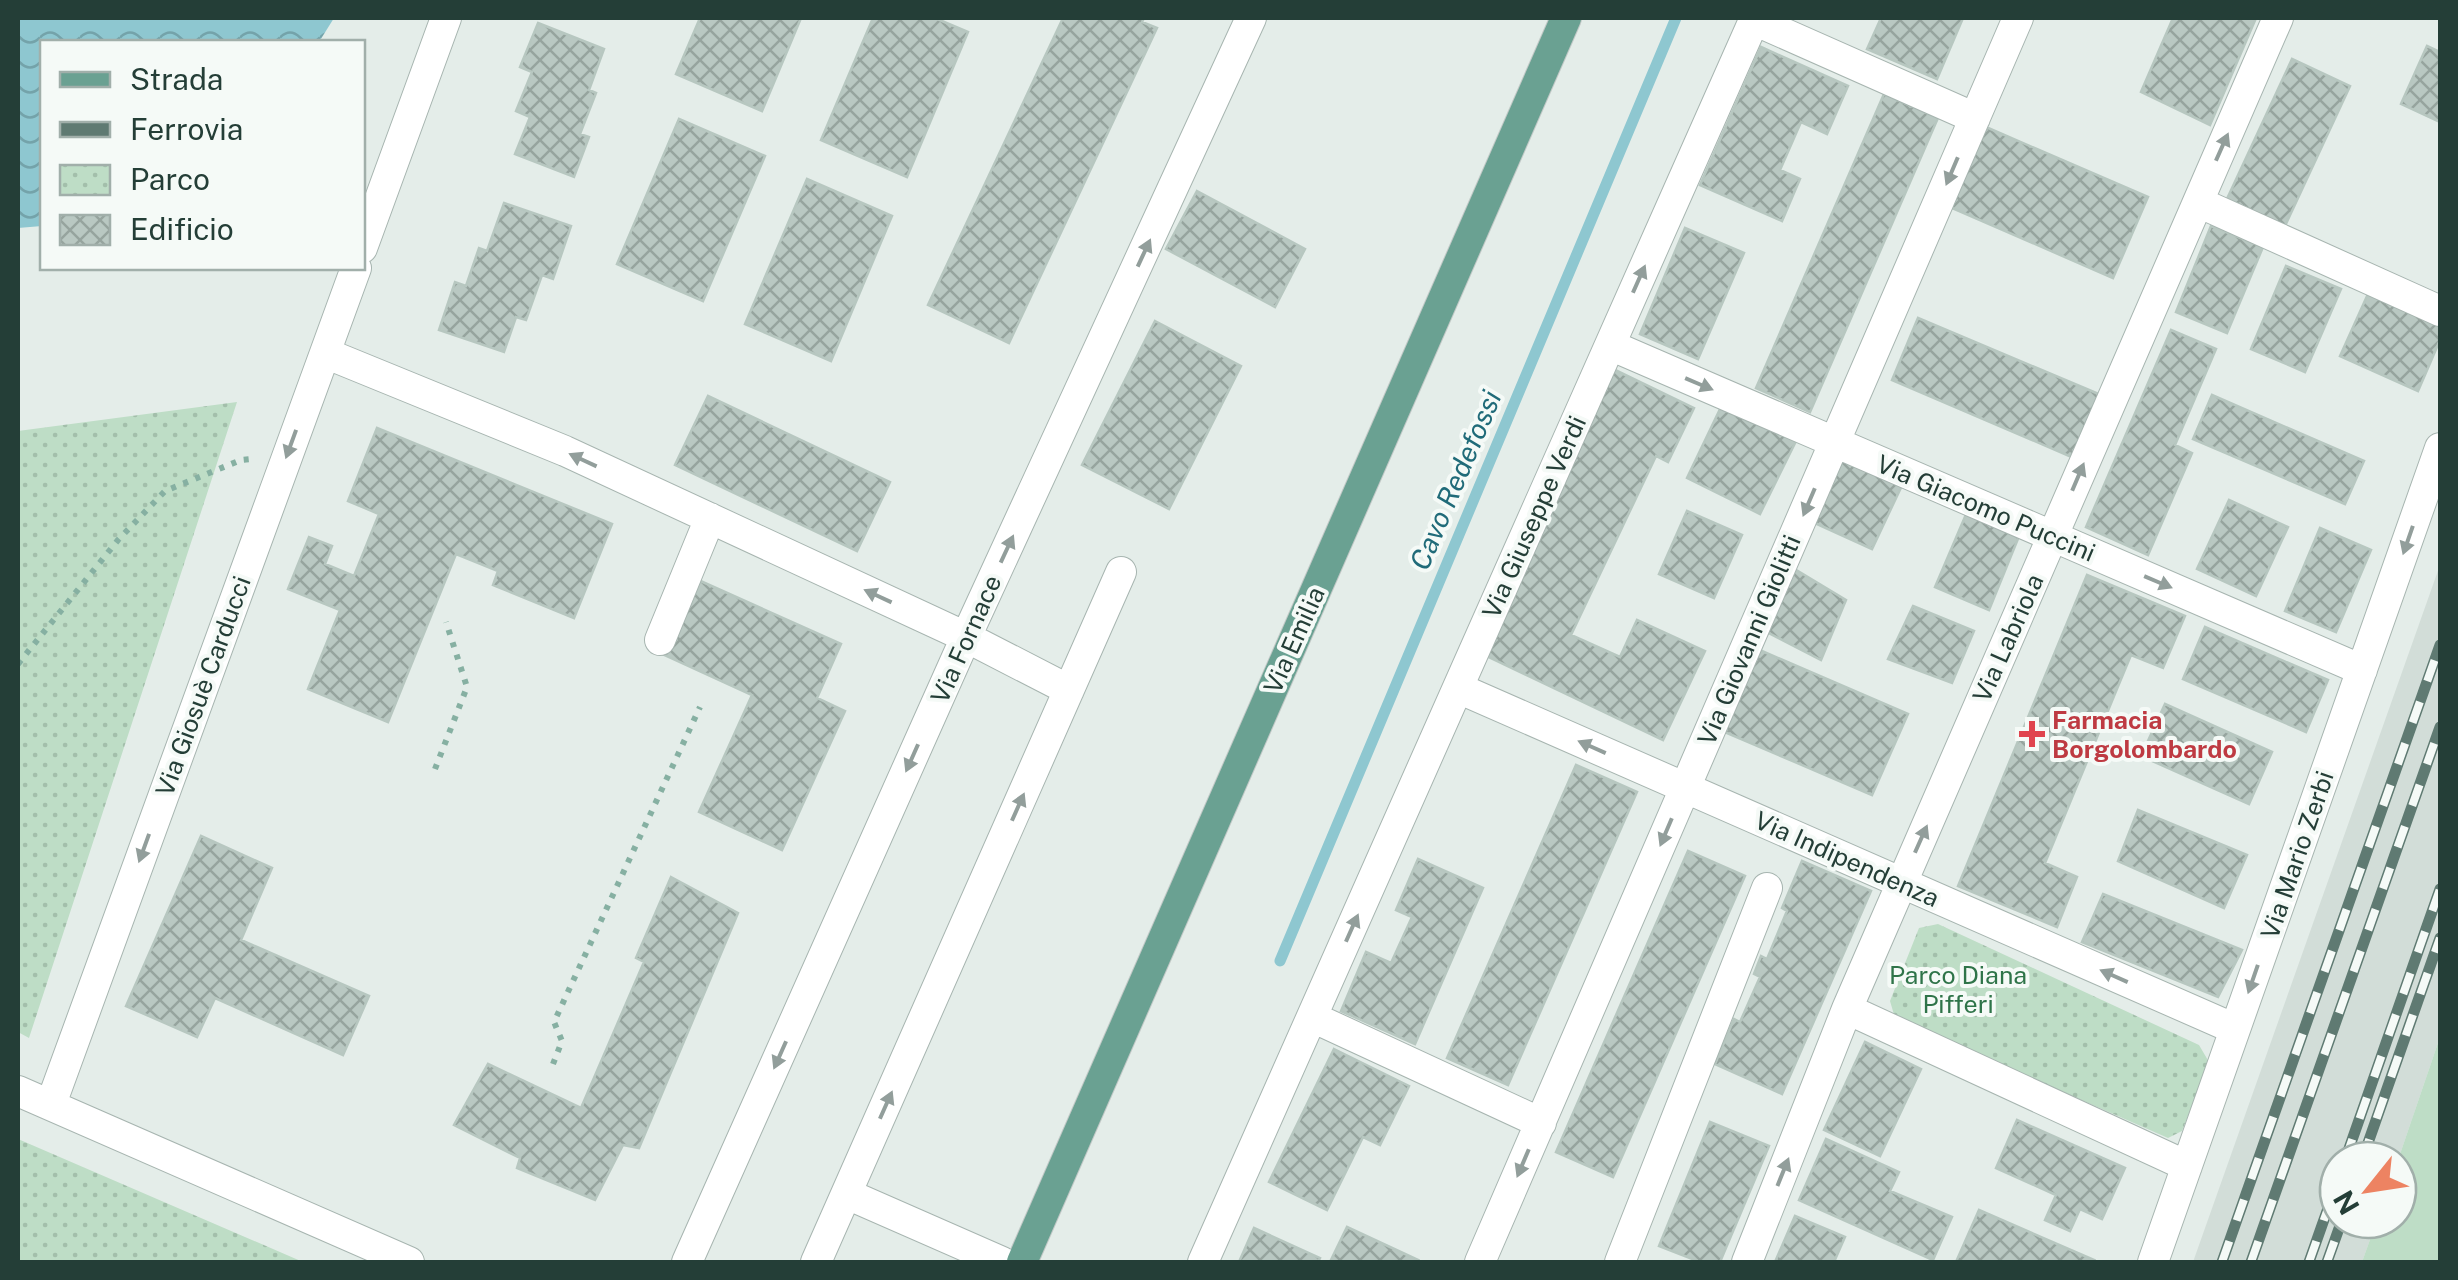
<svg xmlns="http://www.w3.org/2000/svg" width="2458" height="1280" font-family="'Public Sans',sans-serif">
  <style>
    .built { fill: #d2ddd8 }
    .park { fill: url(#park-dots) }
    .pitch { fill: #beddc6 }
    .water { fill: url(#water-waves) }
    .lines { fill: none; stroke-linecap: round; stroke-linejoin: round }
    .stream { stroke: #8ec7d0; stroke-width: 11 }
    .building { fill: url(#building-cross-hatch); stroke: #b7c7c0; stroke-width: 2.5 }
    .minor-casing { stroke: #a7b5b0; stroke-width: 32 }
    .major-casing { stroke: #c2c9c7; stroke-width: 32 }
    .path { stroke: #86b0a2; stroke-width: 6; stroke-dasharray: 5 8; stroke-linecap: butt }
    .minor { stroke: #fff; stroke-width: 30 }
    .major { stroke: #6aa192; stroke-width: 30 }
    .rail-casing { stroke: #5f7a72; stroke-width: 11 }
    .rail { stroke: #f5faf7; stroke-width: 8; stroke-dasharray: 22; stroke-linecap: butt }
    .oneway { fill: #929e9b }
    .health-dot { fill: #e0444e; stroke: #f5faf7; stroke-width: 4 }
    .labels { text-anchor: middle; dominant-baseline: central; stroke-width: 8; stroke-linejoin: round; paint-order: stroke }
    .street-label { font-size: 25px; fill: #243e37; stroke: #f5faf7 }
    .health-label { font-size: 25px; font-weight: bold; fill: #be3a42; stroke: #f5faf7; text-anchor: start }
    .park-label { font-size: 25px; fill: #2f7449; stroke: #f5faf7 }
    .water-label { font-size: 28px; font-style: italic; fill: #206b79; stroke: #f5faf7 }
  </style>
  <defs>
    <pattern id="park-dots" width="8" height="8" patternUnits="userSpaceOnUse" patternTransform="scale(2.5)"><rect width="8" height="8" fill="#beddc6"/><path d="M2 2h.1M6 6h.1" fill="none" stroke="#a3bfab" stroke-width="1.8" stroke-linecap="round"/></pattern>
    <pattern id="water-waves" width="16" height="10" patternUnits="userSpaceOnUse" patternTransform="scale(2.5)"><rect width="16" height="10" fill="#8ec7d0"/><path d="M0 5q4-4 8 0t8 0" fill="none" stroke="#74a3aa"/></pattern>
    <pattern id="building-cross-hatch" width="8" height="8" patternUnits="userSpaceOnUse" patternTransform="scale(2.5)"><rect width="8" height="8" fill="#b9c8c2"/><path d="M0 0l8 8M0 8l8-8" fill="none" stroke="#96a49e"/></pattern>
  </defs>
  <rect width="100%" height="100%" fill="#e4ede9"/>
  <path class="built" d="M2440,565V1037L2398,1160H2338V1220H2377L2362,1262H2193Z"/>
  <path class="park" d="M237,402L29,1038L18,1032V431Z
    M1938,924L2199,1045L2209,1062L2182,1131L2168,1138L1895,1018L1890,1001L1919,928Z
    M18,1139L303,1262H18Z"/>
  <path class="pitch" d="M2440,1037V1262H2362L2377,1220H2398V1160Z"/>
  <path class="water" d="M18,18H334L319,42H42V226L18,228Z"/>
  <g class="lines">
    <path class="stream" d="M1280,961L1676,18"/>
  </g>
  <path class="building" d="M700,18H801L762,111L676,74Z
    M873,18H935L968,32L907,177L821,140Z
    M1063,18H1144L1142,22L1157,28L1009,343L928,305Z
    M1881,18H1963L1937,79L1867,49Z
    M2173,18H2256L2210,125L2141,92Z
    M538,23L604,49L589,90L596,93L580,134L589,137L574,177L515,154L530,117L516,111L532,72L520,67Z
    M2427,46L2440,52V122L2401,104Z
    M1761,47L1848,86L1827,134L1801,122L1780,170L1800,179L1782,221L1700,185Z
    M2292,59L2350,86L2285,226L2227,199Z
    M1884,94L1938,118L1810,412L1756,388Z
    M679,119L765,156L703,301L617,264Z
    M1979,124L2148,197L2113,278L1943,204Z
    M807,179L892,216L831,361L745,324Z
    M1197,191L1305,249L1275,307L1166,249Z
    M504,203L571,226L553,279L542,275L526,320L516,317L504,352L439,330L455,282L466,286L479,248L487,251Z
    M2211,226L2263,247L2227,333L2176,312Z
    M1685,228L1744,253L1698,359L1640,334Z
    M2286,266L2341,289L2305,372L2251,349Z
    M2368,294L2440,326V340L2418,391L2340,356Z
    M1918,318L2101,395L2074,458L1892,380Z
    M1155,321L1241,366L1169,509L1082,465Z
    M2171,330L2216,349L2175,445L2192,453L2148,555L2086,527Z
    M1613,369L1694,408L1668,462L1656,456L1571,635L1620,657L1637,620L1705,651L1663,740L1480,653Z
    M2212,395L2364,461L2345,504L2193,439Z
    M708,396L890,482L857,551L675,465Z
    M1722,405L1796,441L1760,514L1687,478Z
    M377,428L612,524L574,618L493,585L498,571L456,554L388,722L308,689L340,610L288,589L309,537L332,546L325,564L354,576L379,514L348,501Z
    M1836,447L1906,477L1872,549L1806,519Z
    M2229,500L2288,527L2256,596L2197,569Z
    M1970,505L2022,529L1989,610L1935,587Z
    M1687,511L1742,535L1714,598L1659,574Z
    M2320,528L2371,550L2336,632L2285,611Z
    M1783,562L1846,600L1821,660L1763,630Z
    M2087,575L2185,616L2163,668L2131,655L2045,863L2077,877L2057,927L1958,886Z
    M696,579L841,644L817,698L845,711L782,850L699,812L752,695L662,654Z
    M1913,606L1974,631L1952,683L1888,659Z
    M2205,627L2328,680L2306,732L2183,679Z
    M1755,648L1908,714L1872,795L1720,730Z
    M2165,704L2272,752L2249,804L2141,756Z
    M1576,765L1637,792L1508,1085L1447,1058Z
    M2138,810L2247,855L2224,908L2118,861Z
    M201,836L272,868L241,940L369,996L343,1055L215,998L197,1037L126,1006Z
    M1688,851L1745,876L1613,1177L1556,1152Z
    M1418,859L1483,888L1415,1044L1341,1011L1366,952L1391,963L1412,917L1396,910Z
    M1802,861L1871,891L1782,1094L1715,1064L1734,1019L1740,1022L1760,977L1754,974L1761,956L1767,959L1787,911L1782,908Z
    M671,877L738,913L639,1148L623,1145L595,1200L517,1168L520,1158L454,1125L488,1064L581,1108L644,962L636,958Z
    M2103,894L2242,950L2218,997L2082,942Z
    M1865,1042L1921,1069L1880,1156L1824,1130Z
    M1334,1049L1409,1086L1380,1145L1363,1137L1327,1210L1269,1182Z
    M2017,1120L2125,1168L2102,1219L2080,1209L2070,1231L2045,1220L2056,1195L1996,1168Z
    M1710,1122L1769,1146L1720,1262H1700L1659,1246Z
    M1826,1139L1899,1172L1890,1191L1952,1217L1933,1260L1799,1200Z
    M1979,1210L2094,1260L2092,1262H1956Z
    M1795,1216L1845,1237L1834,1262H1775Z
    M1347,1227L1418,1260L1416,1262H1330Z
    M1254,1228L1320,1258L1318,1262H1239Z"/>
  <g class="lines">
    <g class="minor-casing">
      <path id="minor" d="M1754,20L1975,118
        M2198,202L2440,311
        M362,248L446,18
        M1610,345L2362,670
        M325,353L565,451L966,637L1069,690
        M660,640L710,518
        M1458,688L2235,1029
        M1847,1009L2187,1166
        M1312,1017L1541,1123
        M18,1091L409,1262
        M51,1104L356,268
        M847,1194L1002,1262
        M687,1262L966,637L1251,18
        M816,1262L1121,572
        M1203,1262L1755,18
        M1480,1262L2018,18
        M1620,1262L1767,888
        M1747,1262L1847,1009L2278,18
        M2153,1262L2440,448"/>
    </g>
    <g class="major-casing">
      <path id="major" d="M1022,1262L1566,18"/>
    </g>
    <path class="path" d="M18,664L118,540L165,491L241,460L251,459
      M435,769L467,687L446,622
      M553,1064L562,1041L554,1022L700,707"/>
    <use href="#minor" class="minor"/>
    <use href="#major" class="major"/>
    <g class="rail-casing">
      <path id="rail" d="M2345,1160L2440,889
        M2362,1160L2440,938
        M2222,1262L2440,645
        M2251,1262L2440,727
        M2309,1262L2338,1180
        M2327,1262L2342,1220"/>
    </g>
    <use href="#rail" class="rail"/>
  </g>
  <defs><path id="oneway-solid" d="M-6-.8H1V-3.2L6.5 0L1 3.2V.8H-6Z" transform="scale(2.5)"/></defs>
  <g class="oneway">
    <use href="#oneway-solid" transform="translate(2222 147) rotate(-66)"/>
    <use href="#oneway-solid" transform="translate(1952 171) rotate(113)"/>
    <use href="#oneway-solid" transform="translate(1144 253) rotate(-65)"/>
    <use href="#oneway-solid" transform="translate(1639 279) rotate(-66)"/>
    <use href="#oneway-solid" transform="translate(1699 384) rotate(23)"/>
    <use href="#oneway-solid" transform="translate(291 444) rotate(110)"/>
    <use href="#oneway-solid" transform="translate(583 460) rotate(-155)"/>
    <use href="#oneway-solid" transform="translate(2078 477) rotate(-67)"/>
    <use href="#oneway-solid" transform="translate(1809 502) rotate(113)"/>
    <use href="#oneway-solid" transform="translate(2408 540) rotate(109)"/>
    <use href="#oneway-solid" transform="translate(1007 549) rotate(-65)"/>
    <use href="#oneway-solid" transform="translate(2158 582) rotate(23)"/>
    <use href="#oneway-solid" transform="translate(878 596) rotate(-155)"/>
    <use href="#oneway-solid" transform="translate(1592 747) rotate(-156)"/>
    <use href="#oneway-solid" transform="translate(912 758) rotate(114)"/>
    <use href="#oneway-solid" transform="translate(1018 807) rotate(-66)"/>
    <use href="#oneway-solid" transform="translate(1666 832) rotate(113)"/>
    <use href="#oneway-solid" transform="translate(1921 839) rotate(-66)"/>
    <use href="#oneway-solid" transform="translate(144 848) rotate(110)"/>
    <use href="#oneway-solid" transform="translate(1352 928) rotate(-66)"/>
    <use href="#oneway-solid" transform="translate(2114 976) rotate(-156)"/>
    <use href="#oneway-solid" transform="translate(2253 979) rotate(109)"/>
    <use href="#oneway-solid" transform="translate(780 1055) rotate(114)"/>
    <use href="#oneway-solid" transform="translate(886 1105) rotate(-66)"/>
    <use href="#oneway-solid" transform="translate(1523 1163) rotate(113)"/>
    <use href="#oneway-solid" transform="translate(1783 1172) rotate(-68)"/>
  </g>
  <path class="health-dot" d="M2027 719h10v10h10v10h-10v10h-10v-10h-10v-10h10z"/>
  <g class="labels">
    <g class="street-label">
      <text transform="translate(1986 508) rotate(23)">Via Giacomo Puccini</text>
      <text transform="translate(1534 517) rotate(-66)">Via Giuseppe Verdi</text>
      <text transform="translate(2008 638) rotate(-66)">Via Labriola</text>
      <text transform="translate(966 639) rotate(-66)">Via Fornace</text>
      <text transform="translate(1294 640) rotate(-66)">Via Emilia</text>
      <text transform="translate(1749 640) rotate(-67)">Via Giovanni Giolitti</text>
      <text transform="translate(203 686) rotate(-70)">Via Giosuè Carducci</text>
      <text transform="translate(2297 855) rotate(-71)">Via Mario Zerbi</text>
      <text transform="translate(1847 859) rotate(24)">Via Indipendenza</text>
    </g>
    <g class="health-label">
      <text x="2052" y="720">Farmacia<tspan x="2052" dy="29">Borgolombardo</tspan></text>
    </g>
    <g class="park-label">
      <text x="1958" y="975">Parco Diana<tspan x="1958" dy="29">Pifferi</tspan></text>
    </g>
    <g class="water-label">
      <text transform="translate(1455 480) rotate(-67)">Cavo Redefossi</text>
    </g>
  </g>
  <rect width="2458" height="1280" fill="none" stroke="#243e37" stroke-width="40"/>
  <rect x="40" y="40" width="325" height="230" fill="#f5faf7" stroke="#a1afaa" stroke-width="2.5"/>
  <rect x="60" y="72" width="50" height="15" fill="#6aa192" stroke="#a1afaa" stroke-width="2.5"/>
  <text x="130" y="90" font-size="30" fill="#243e37">Strada</text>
  <rect x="60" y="122" width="50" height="15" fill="#5f7a72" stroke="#a1afaa" stroke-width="2.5"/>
  <text x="130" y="140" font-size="30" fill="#243e37">Ferrovia</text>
  <rect x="60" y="165" width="50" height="30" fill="url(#park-dots)" stroke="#a1afaa" stroke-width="2.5"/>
  <text x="130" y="190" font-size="30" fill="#243e37">Parco</text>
  <rect x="60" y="215" width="50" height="30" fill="url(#building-cross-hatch)" stroke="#a1afaa" stroke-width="2.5"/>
  <text x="130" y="240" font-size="30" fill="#243e37">Edificio</text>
  <g transform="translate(2368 1190) rotate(240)"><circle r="48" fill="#f5faf7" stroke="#a1afaa" stroke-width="2.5"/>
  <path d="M0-8L18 38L0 25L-18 38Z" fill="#ed8362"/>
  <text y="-15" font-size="28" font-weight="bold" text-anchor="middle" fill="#243e37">N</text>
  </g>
</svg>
